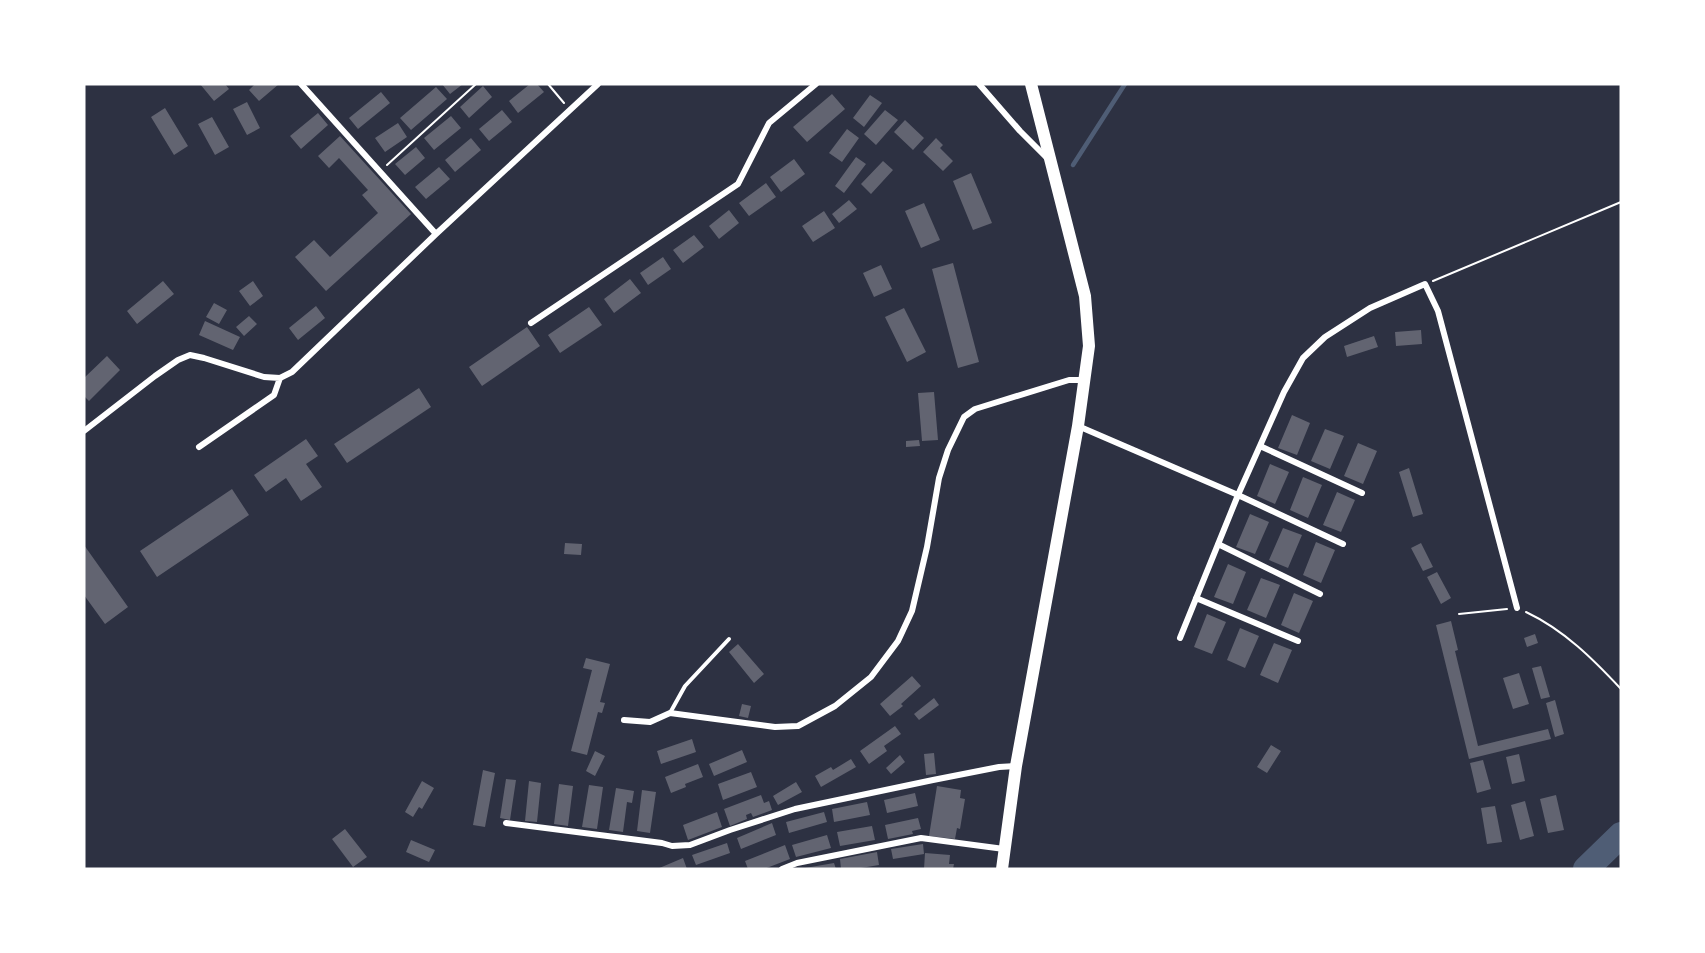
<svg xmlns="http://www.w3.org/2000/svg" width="1705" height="953" font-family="'Public Sans',sans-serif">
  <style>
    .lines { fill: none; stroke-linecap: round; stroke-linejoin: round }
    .stream { stroke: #4f5d75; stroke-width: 4.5 }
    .river { stroke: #4f5d75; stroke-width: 26 }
    .building { fill: #626471 }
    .path { stroke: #fff; stroke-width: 2 }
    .service { stroke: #fff; stroke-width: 4 }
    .minor { stroke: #fff; stroke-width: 6 }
    .primary { stroke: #fff; stroke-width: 12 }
  </style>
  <rect width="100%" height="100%" fill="#2d3142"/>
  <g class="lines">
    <path class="stream" d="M1073,165L1125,84"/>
    <path class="river" d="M1586,869L1621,835"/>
  </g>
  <path class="building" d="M200,84H225L229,89L214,101Z
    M255,84H279L259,101L249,90Z
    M442,84H463L450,94Z
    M530,84H537L544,92L518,113L509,101Z
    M483,86L492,97L469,118L460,107Z
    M436,87L447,99L411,130L400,118Z
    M381,92L390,103L358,129L349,118Z
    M832,94L845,109L807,142L793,127Z
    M870,95L882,103L864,127L853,118Z
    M247,102L260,128L247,135L233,109Z
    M165,108L188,146L174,155L151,117Z
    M502,110L512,122L489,141L479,129Z
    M885,110L898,120L876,145L864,134Z
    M318,113L328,125L301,149L290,136Z
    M451,116L461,128L434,150L424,138Z
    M212,117L229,147L215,155L198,124Z
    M905,120L924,138L913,150L894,132Z
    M398,123L407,137L385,152L375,138Z
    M847,129L859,138L842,162L829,153Z
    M340,136L411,214L326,291L295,257L314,240L330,257L378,213L362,195L368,190L339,158L329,168L318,156Z
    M471,138L481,150L455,172L445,160Z
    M936,138L943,145L940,148L953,161L943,171L923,152Z
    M416,147L425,158L405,175L395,164Z
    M856,157L866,164L844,193L835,186Z
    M794,159L805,174L781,192L770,177Z
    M883,161L893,170L871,194L861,184Z
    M439,167L450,179L426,199L415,187Z
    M971,173L992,223L973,230L953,181Z
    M766,183L776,197L749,216L739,203Z
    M849,200L857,209L839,223L832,214Z
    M924,203L940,240L921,248L905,211Z
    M729,210L739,223L719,239L709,226Z
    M824,211L835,228L813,242L802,226Z
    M694,235L704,247L683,263L673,250Z
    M663,257L671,269L648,285L640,273Z
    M953,263L979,362L958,368L932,269Z
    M881,265L892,289L874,297L863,273Z
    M630,279L641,293L614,313L604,299Z
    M163,281L174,294L137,324L127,311Z
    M253,281L263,296L250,306L239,291Z
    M214,303L227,310L219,324L206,317Z
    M316,306L325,318L298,340L289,328Z
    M589,307L602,325L560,353L548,335Z
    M904,308L926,352L907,362L885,317Z
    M249,316L257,324L244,336L236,327Z
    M205,321L240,337L233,350L199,335Z
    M527,327L540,346L482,386L469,367Z
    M1421,330L1422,344L1396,346L1395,332Z
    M1374,336L1378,347L1347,357L1344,346Z
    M107,356L120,370L89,401L84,396V378Z
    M419,388L431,407L347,463L334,444Z
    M934,392L938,440L922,441L918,393Z
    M1292,415L1310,423L1297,455L1278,448Z
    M1325,429L1344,436L1330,469L1311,461Z
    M306,439L318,456L306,464L322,487L301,501L286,478L266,492L254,475Z
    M919,440L920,446L906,447V441Z
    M1358,443L1377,451L1363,484L1344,476Z
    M1270,464L1289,472L1275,504L1257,496Z
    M1409,468L1423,514L1413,517L1399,472Z
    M1303,477L1322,485L1308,518L1290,510Z
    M232,489L249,515L157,577L140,551Z
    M1337,492L1355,500L1341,532L1323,525Z
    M1250,514L1269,522L1255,554L1236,547Z
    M1283,528L1302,535L1288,568L1269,560Z
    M1316,542L1335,550L1321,583L1303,575Z
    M565,543L582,544L581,555L564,554Z
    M1421,543L1433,567L1423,571L1411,548Z
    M84,545L128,607L105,624L84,595Z
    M1228,564L1246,572L1233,604L1214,597Z
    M1437,572L1451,598L1441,604L1427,577Z
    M1261,578L1280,585L1266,618L1247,610Z
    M1294,593L1313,601L1299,633L1281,625Z
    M1207,614L1226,622L1212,654L1194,647Z
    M1451,621L1458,650L1455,651L1478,746L1548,729L1551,739L1469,759L1436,625Z
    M1240,628L1259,636L1245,668L1227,660Z
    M1535,634L1538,643L1527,647L1524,638Z
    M1274,643L1292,650L1278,683L1260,675Z
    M738,644L764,674L754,683L729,652Z
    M586,658L610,664L600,702L605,703L602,713L598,712L587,755L571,751L592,670L583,668Z
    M1541,666L1550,697L1541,699L1532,668Z
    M1519,673L1529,704L1513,709L1503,678Z
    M912,676L921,686L901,704L903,706L890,716L880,704Z
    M934,698L939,705L919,720L914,714Z
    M1555,700L1564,734L1555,737L1546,703Z
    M742,704L751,706L748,718L739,716Z
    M895,726L901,734L884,746L887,751L869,764L860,751Z
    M692,739L696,752L661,764L657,751Z
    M1271,745L1281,751L1267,773L1257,767Z
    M742,750L747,762L714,776L709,764Z
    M595,751L605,756L595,776L586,771Z
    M934,753L936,774L926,775L924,754Z
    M1519,754L1525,781L1512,784L1506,757Z
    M900,755L905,762L891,774L886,768Z
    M851,759L856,767L821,787L815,776L831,767L833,770Z
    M1483,760L1491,789L1477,793L1470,763Z
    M698,764L703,777L685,784L686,787L671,793L665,777Z
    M483,770L495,773L485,827L473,825Z
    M751,772L757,787L723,800L718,784Z
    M506,779L516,780L510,820L500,818Z
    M422,781L434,788L422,809L419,807L413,817L405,812Z
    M529,781L541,783L537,822L525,821Z
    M796,782L802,792L778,805L773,796Z
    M559,784L573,786L568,826L554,824Z
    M589,785L603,787L597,829L582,827Z
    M937,786L961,790L960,798L965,799L960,829L957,828L955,839L929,836Z
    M616,788L634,791L632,803L627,802L623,832L609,830Z
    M642,790L656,792L650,833L637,831Z
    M915,793L918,806L887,813L884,800Z
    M761,795L764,803L769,801L772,810L753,817L751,813L746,815L747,819L730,826L724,809Z
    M1556,795L1564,830L1548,833L1540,799Z
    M1525,801L1534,836L1520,840L1511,805Z
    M867,802L870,815L834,822L832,809Z
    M1495,806L1502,842L1487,844L1481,808Z
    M717,812L722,827L688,840L683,825Z
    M824,812L827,822L789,833L786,822Z
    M918,818L921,829L912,831L913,834L888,839L885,825Z
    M772,823L776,835L741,849L737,838Z
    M872,826L875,840L840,846L837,832Z
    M345,829L367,857L353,867L332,839Z
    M827,835L831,848L796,857L792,845Z
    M411,840L435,850L429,862L406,852Z
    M727,843L730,853L696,865L692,855Z
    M923,844L924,854L893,859L891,849Z
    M785,845L790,859L764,869H748L745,861Z
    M877,852L879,865L855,869H841L840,859Z
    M925,853L950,855L949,864H954L953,869H924Z
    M683,858L687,869H657Z
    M834,863L836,869H805V868Z"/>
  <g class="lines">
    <path class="path" d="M548,84L564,103
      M387,165L476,84
      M1433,281L1621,202
      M1526,612C1564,630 1593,659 1621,689
      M1459,614L1507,609"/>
    <path class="service" d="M670,713L685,686L729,639"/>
    <path class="minor" d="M301,84L436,234
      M979,84L1020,131L1048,159
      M531,323L738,184L769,123L816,84
      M1078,426L1238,495L1343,544
      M84,431L155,376L178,360L190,355L204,358L264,377L280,378L292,372L436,234L598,84
      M1260,446L1362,493
      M199,447L274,395L280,378
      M1218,544L1320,594
      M1196,598L1298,641
      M1180,638L1238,495L1284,392L1303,358L1325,337L1370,308L1425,284L1438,311L1517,608
      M624,720L650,722L670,713L775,727L798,726L835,706L871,677L898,641L912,611L927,547L939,478L948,450L964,417L975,409L1069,380H1084
      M506,823L662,843L672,846L690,845L730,830L795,809L933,780L999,767L1016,766
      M782,869L797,863L921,838L1004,849"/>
    <path class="primary" d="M1002,869L1016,766L1078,426L1089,346L1085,296L1031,84"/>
  </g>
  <rect width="1705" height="953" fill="none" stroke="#ffffff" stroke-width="171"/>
</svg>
